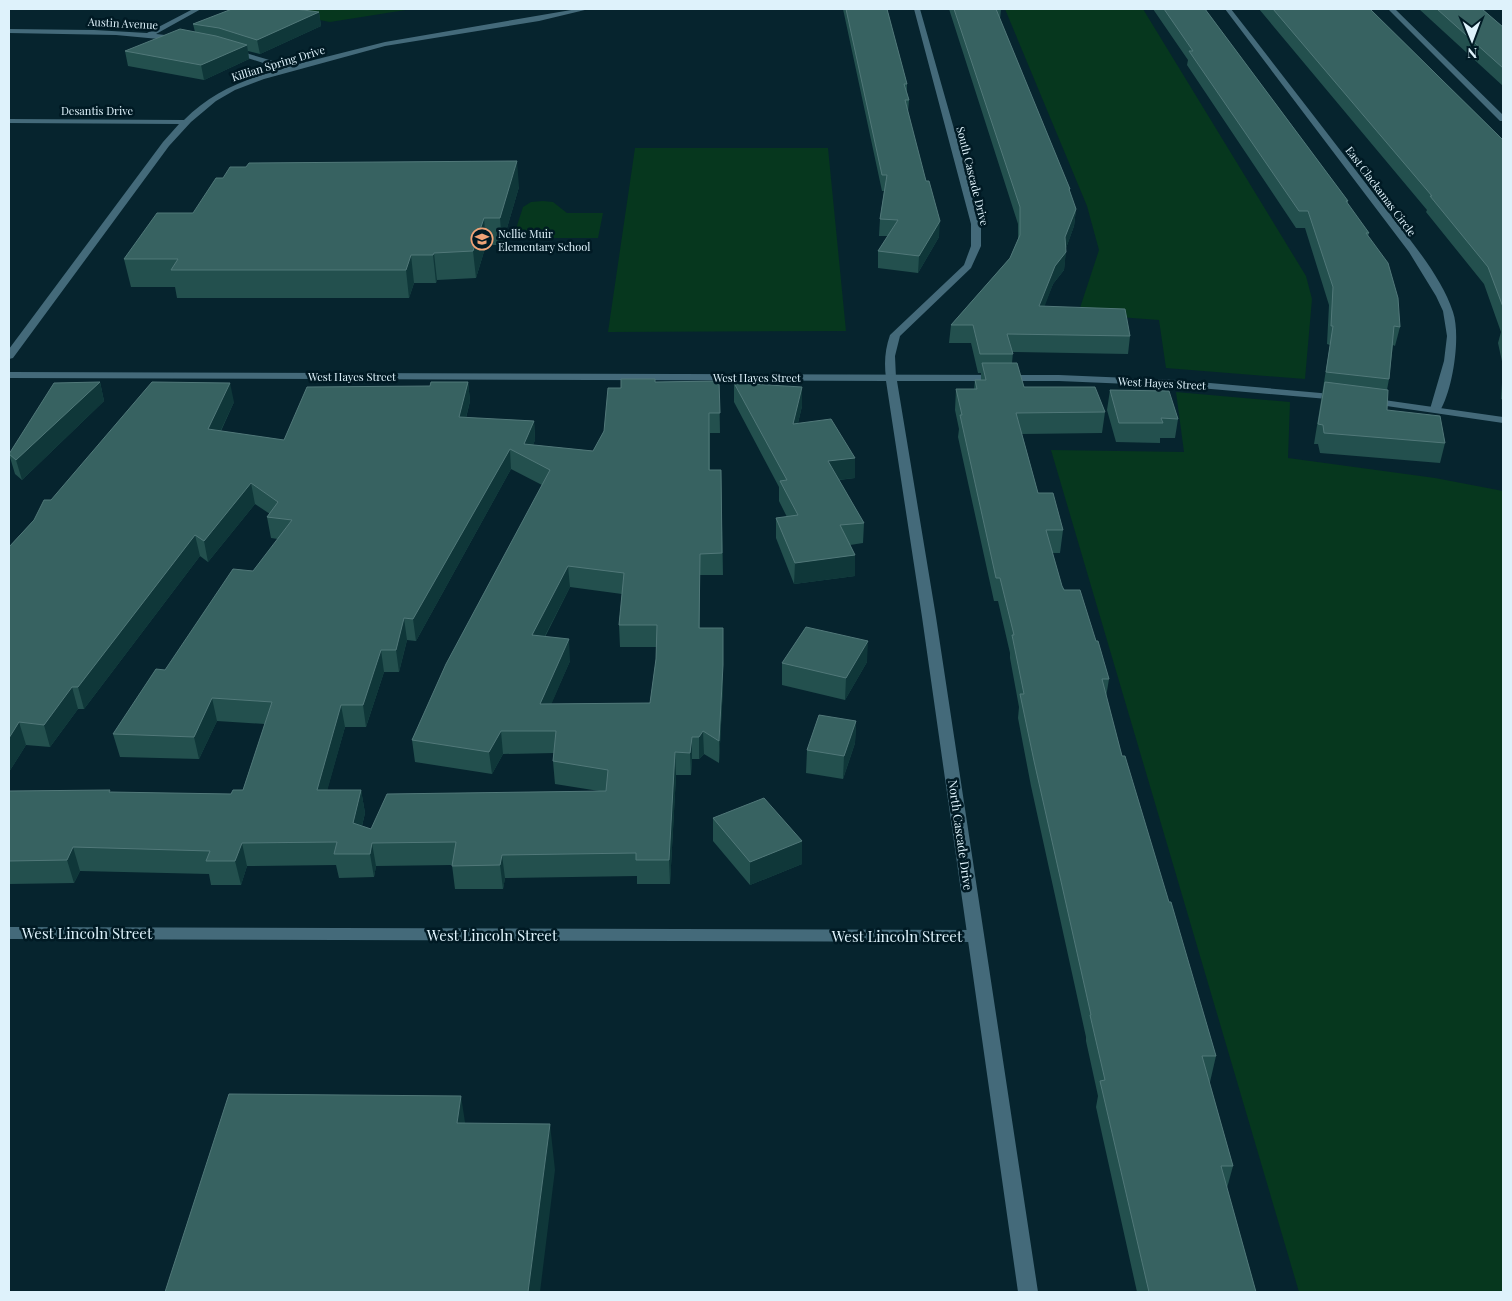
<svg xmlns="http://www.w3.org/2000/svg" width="1512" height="1301" font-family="'Playfair Display',serif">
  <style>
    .green { fill: #06371e }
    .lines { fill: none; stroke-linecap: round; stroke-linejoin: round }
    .minor { fill: #446a7a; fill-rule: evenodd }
    .tertiary { fill: #446a7a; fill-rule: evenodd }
    .wall { fill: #23504e; fill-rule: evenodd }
    .shaded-wall { fill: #0f3739 }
    .building { fill: #376261; stroke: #517879; fill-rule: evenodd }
    .labels { text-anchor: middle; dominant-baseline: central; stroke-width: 5; stroke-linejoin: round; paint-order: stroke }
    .far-street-label { font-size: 11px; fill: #def2fb; stroke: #001a24 }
    .far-poi-label { font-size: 11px; fill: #def2fb; stroke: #001a24; text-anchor: start }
    .street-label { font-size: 12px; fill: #def2fb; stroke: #001a24 }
    .near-street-label { font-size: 15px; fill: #def2fb; stroke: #001a24 }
  </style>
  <rect width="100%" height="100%" fill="#06242e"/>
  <path class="green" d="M261,9H412L330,22Z
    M1005,9H1143L1306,276L1312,299L1305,379L1166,368L1159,320L1078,314L1099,250L1087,206Z
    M635,148H828L846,331L608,332Z
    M543,201L553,202L567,213H603L598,238H513L523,207L531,202Z
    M1176,392L1290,402L1288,458L1435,478L1503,491V1292H1299L1051,450L1184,452Z"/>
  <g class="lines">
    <path class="minor" d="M193,9H201L156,34L183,37V41H180L116,35L9,33V29L94,30L147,33Z
      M577,9H589L539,21L385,46L264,79L235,90L216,101L191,122L169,146L13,358L9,359V349L163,142L179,124L9,123V119L184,120C212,92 244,79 282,69L229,52V48L290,66L385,42Z
      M914,9H920L981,224V246L971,268L900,336L895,356L896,378L891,381L886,378C884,363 885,349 890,335L964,265L971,246V224Z
      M1225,9H1231C1280,72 1329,135 1377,198C1402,230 1441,274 1453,312C1461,336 1453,389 1440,411L1436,412L1430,409L1444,361L1447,336L1443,311L1436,296L1409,252Z
      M1388,9H1395L1503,115V121H1500Z
      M9,927L976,930L982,932L984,936L982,940L976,942L9,939Z"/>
    <path class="tertiary" d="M9,372L1059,375L1176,380L1343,395L1345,397L1339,400L1176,386L1059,381H897L936,617L1038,1292H1018L922,617L886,381L9,378Z
      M1370,398L1503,417V423L1366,403L1364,401L1366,399Z"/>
  </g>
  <path class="wall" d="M843,9H887L907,84V92L909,100L908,112L939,237L918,273L878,268V251L888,236H879L880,219L884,191H882Z
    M949,9H1001L1000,19L1070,189V193L1076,209L1074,226L1066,248L1064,270L1053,284L1044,306L1130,336L1128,354L1013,352L1012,363L1024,387L1105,412L1102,433L1022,434L1038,493L1063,530L1060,553H1052L1062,586L1096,641L1109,679L1106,697L1122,756L1216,1056L1210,1082H1209L1233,1166L1227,1188L1256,1292H1137L1096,1107L1098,1096L1086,1041V1037L1031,786L1018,718L1019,707L1010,658V653L998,601H994L958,437L959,429L955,410L956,389H974L975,380H981V373H978L971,343H949L951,325L1010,258L1018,239V224Z
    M1153,9H1205L1348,201L1347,204L1369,233L1368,236L1400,327L1395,346L1393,345L1389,379L1387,390V410L1445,443L1440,463L1320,453L1318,444H1314L1330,345L1327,344L1329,305L1305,228H1296L1187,65L1188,60Z
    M1259,9H1370L1503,140V400L1501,399L1503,366L1498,343L1501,332L1484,284L1426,212L1427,210Z
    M1419,9H1482L1503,27V86Z
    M319,12L321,26L260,54L248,51L249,59L204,80L128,66L125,51L195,32L193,24Z
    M519,187L502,245H486L476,278L437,280L436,283H414L409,298H177L175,287H131L124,259L193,213Z
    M719,381L720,433H710V470H721L723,575H700V628L723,687L719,763L704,754L699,759H692L691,775H676L670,884H637V876L505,878L503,889H455L452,865L376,866L374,877L339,878L336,865L247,866L241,885H211L209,874L80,871L74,883L9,884V791L231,794L243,790L265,724L217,721L199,759L120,757L113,734L165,670L253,571L278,539L271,538L267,517L270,514L255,504L208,562L200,556L84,709H78L50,747L26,745L9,772V547L34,520L51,500L234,402L221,431L284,440L430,386L468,382L470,401L466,418L534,421L535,440L533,445L593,451L604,431L621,388L655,382ZM511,469L542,485L412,740L415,762L492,774L503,754L554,753L553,761L555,784L599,791L371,829L362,826L365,813L361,790H327L345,727H366L384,672H399L407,640L416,641ZM570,587L622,594L619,625L620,647H656V659L650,703L551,704L570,661L545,637Z
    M100,382L104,401L22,480L15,474L9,454Z
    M734,383L802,406L798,423L855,458V478L839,480L864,523L863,543L850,545L855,555V576L794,584L776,538V518L787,517L779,501V487L734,402Z
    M1110,390L1178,419L1175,438H1160V443L1116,442L1107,410Z
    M867,662L845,700L782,685V663Z
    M856,721L855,743L843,779L806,773L807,750Z
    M713,818L802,864L750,885L713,841Z"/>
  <path class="shaded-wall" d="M319,12L321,26L260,54L257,40Z
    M247,45L249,59L204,80L201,65Z
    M517,161L519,187L502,245L500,218Z
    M1076,209L1074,226L1064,254L1065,237Z
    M484,218L486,245L476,278L473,251Z
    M940,221L939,237L918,273L919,256Z
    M1066,252L1064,270L1053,284L1038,324L1039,306L1055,266Z
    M434,253L437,280L436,283L433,255Z
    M411,255L414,283L409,298L406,270Z
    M100,382L104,401L22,480L16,460Z
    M468,382L470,401L461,437L459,417Z
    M230,383L234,402L212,449L208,429Z
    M802,387V406L793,444V424Z
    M534,421L535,440L528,459L524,444Z
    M510,449L511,469L416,641L413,619Z
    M855,458V478L827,481L828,461Z
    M251,483L255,504L208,562L204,541Z
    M195,535L200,556L84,709L78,687Z
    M700,554V575L699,650V628Z
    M855,555V576L794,584L795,563Z
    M568,566L570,587L534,657L532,635Z
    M404,618L407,640L399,672L396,650Z
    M723,628V687L719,763V741Z
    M569,639L570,661L542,726L540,704Z
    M868,641L867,662L845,700L846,678Z
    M381,650L384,672L366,727L363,705Z
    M72,687L78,709L50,747L44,725Z
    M212,698L217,721L199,759L194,737Z
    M341,705L345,727L321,813L317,790Z
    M856,721L855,743L843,779L844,756Z
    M19,722L26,745L9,772V738Z
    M501,731L503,754L492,774L489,752Z
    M703,731L704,754L699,759V737Z
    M692,737V759L691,775L690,753Z
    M675,752L676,775L670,884L669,860Z
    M361,790L365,813L357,846L353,823Z
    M802,841V864L750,885V862Z
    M242,843L247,866L241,885L235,861Z
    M372,843L376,866L374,877L370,854Z
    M73,847L80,871L74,883L67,860Z
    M502,855L505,878L503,889L500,865Z
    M461,1096L468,1142L457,1123Z
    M550,1124L555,1170L540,1292H528Z"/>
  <path class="building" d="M232,9H295L319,12L257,40L219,28L193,24Z
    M846,9H887L907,84H904L909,100H905L926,181H929L940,221L919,256L878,251L898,220L880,219L887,175H882Z
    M954,9H996L1070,189H1069L1076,209L1065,237L1066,252L1055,266L1039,306L1125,309L1130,336L1007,334L1013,354H980L973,325H951L1010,258L1020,235V207Z
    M1164,9H1205L1348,201H1346L1369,233H1366L1388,263L1398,298L1400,327L1394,326L1389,379L1326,372L1333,326H1331L1333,287L1308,211H1299L1189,51H1193Z
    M1273,9H1370L1503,140V307L1488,267L1430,196H1432Z
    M1437,9H1482L1503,27V68Z
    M180,29L216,36L247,45L201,65L125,51Z
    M517,161L500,218H484L473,251L434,253L433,255H411L406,270H171L178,259H124L157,213H193L216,178H223L230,167H246L249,163Z
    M982,363H1017L1024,387H1095L1105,412L1016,413L1038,493H1053L1063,530H1046L1062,586L1064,590H1080L1096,641H1098L1109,679H1102L1122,756H1125L1169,902H1171L1216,1056H1202L1233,1166H1221L1256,1292H1149L1100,1081L1105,1080L1090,1015H1091L1034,761L1020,694H1024L1012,635H1014L1000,578H996L960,415H962L956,389H977L975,380H986Z
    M621,379H655V382L719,381L720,413H709V470H721L722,553L700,554L699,628H723V665L719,741L703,731L699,737H692L690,753L675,752L669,860H636V853L502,855L500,865L452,866L456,842L372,843L370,854H334L337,842L242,843L235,861H206L210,851L73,847L67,860L9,861V791L110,790L109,792L231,794L233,790H243L272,702L212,698L194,737L113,734L156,669L165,670L233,569L253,571L292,520L267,517L278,502L251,483L204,541L195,535L78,687H72L44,725L19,722L9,738V547L34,520L44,500H51L152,382L230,383L208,429L284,440L307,387L430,386L431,382H468L459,417L534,421L524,444L593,451L604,431L608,388H621ZM510,449L550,470L446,664L412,740L489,752L501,731H556L553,761L608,770L606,791L387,794L371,829L353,823L361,790H317L341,705H363L381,650H396L404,618L413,619ZM568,566L624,573L619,625H657L656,659L650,703L540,704L569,639L532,635Z
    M100,382L16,460L9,454L54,383Z
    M1325,382L1388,390L1387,410L1440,416L1445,443L1324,433L1323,425L1318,424Z
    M734,383L802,387L793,424L831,419L855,458L828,461L864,523L840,525L855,555L795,563L776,518L798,515L780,481L787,480Z
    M1110,390L1169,391L1178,419L1161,418L1163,423H1119Z
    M806,627L868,641L846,678L782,663Z
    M819,715L856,721L844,756L807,750Z
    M764,798L802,841L750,862L713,818Z
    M229,1094L461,1096L457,1123L550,1124L528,1292H165Z"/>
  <defs>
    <g id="school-ring" transform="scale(1.125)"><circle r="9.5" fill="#001a24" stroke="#efa377" stroke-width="1.5"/><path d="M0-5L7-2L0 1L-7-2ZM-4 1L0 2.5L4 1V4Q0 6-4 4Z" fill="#efa377"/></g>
  </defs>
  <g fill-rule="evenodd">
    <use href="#school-ring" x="482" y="239"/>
  </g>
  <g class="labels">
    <g class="far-street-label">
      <text transform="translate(123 23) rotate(3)">Austin Avenue</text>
      <text transform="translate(278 63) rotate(-17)">Killian Spring Drive</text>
      <text x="97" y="110">Desantis Drive</text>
      <text transform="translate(973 176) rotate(76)">South Cascade Drive</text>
      <text transform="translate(1381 191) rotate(53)">East Clackamas Circle</text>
      <text x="352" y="376">West Hayes Street</text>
      <text x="757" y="377">West Hayes Street</text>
      <text transform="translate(1162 383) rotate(3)">West Hayes Street</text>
    </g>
    <g class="far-poi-label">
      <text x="498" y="233">Nellie Muir<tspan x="498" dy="13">Elementary School</tspan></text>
    </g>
    <g class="street-label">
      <text transform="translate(961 835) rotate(82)">North Cascade Drive</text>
    </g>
    <g class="near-street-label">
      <text x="87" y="933">West Lincoln Street</text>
      <text x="492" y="935">West Lincoln Street</text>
      <text x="897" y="936">West Lincoln Street</text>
    </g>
  </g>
  <rect width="1512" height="1301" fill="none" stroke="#def2fb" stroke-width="20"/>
  <g transform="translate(1472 40) rotate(179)" stroke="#001a24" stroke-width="4" paint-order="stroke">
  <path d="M0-4L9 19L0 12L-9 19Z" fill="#def2fb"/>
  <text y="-8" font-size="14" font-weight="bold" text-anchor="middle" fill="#def2fb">N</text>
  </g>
</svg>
